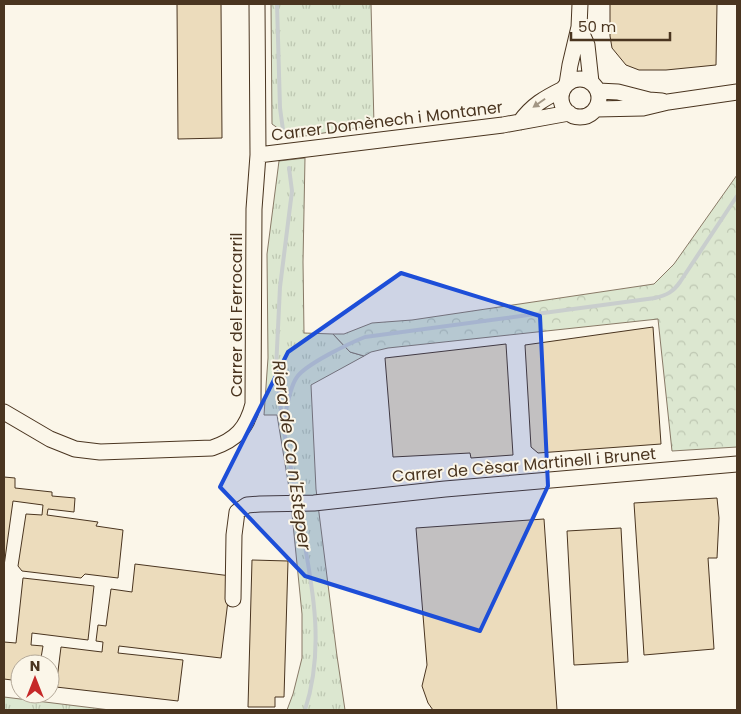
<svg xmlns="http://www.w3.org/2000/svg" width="741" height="714" font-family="Poppins,sans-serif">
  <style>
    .grass { fill: url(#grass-tufts); stroke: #887966 }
    .forest { fill: url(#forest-crowns); stroke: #887966 }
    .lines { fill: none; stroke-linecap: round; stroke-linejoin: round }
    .stream { stroke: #c9cecd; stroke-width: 4 }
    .building { fill: #ecdcbc; stroke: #4a3520 }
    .minor-casing { stroke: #4a3520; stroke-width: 17 }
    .minor { stroke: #fbf6e9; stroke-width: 15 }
    .oneway { fill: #a29684 }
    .marked { fill: #1d4ed8; fill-opacity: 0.2; stroke: #1d4ed8; stroke-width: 4; stroke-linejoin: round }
    .labels { text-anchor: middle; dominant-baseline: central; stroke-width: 4; stroke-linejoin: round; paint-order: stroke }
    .street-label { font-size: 16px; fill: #4a3520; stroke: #fbf6e9 }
    .water-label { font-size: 18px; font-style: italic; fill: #4a3520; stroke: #fbf6e9 }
  </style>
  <defs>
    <pattern id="grass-tufts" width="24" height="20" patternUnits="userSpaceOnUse" patternTransform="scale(1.25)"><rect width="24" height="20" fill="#dce7d0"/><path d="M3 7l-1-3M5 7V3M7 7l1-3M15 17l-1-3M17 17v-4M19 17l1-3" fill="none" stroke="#bec7b2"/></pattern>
    <pattern id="forest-crowns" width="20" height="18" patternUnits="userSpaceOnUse" patternTransform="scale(1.25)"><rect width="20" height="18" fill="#dce7d0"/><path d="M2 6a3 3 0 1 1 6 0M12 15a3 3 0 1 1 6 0" fill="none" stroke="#bec7b2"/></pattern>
  </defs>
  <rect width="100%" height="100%" fill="#fbf6e9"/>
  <path class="grass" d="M271,4H371L374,125L292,138L272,124Z
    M305,158L303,262L304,333L333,334L350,352L364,356L311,385L316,489L337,656L345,710H287L293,694L302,658V614L290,494L277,415H264L268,358L267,254L279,161Z
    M4,697L110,710H4Z"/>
  <path class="forest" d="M737,175V447L672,451L658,319L388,348L371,352L364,356L350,352L333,334H344L372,323L412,320L654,284L674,264Z"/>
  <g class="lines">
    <path class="stream" d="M277,4L280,108L283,130
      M289,168L292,191L280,287L276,369L283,426L297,501
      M283,426C286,412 289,388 297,377C306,364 350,343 365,337L655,298C667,295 673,292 680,282L737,196
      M298,508C310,575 327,643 305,710"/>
  </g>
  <path class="building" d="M177,4H221L222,138L178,139Z
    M610,4H717L716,65L666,70H639L626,65L612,48L610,36Z
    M653,327L661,444L538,453L531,447L525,345Z
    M506,344L513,455L471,458L470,453L393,457L385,358Z
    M4,477L15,478V488L52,492V496L75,498L74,512L48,509L47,515L98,522L96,526L123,530L118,578L85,574L81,578L22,571L18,566L26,514L42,515L43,505L13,501L4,566Z
    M717,498L719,518L717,558H708L714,649L644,655L634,503Z
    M544,519L557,710H433L428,703L422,686L427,665L416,528Z
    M621,528L628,662L574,665L567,531Z
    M252,560L288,561L284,697H275V707H248Z
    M135,564L231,576L221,658L119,646L118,653L183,660L178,701L56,687L61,647L102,652L103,642L96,641L98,625L106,626L111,589L132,592Z
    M23,578L94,586L88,640L32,633L31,645L43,646L40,664H20V681L4,679V642L16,643Z"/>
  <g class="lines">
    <g class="minor-casing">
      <path id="minor" d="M579,27L587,45L591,82
        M561 98a19 19 0 1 1 38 0a19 19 0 1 1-38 0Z
        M567,84L570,65L579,27L580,4
        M598,91L618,92L649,100L662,101
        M596,109L643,108L668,102L737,92
        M520,122C532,105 545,98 563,89
        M258,155L503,125L569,113
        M4,412L50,439L75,449L100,452L212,448C236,440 247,428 253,404L254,209L258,155L257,4
        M233,599L234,535L237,512L247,505L260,504L314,503L445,489L737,464"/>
    </g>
    <use href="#minor" class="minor"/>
  </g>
  <defs><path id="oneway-solid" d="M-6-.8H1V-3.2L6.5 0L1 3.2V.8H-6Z" transform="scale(1.25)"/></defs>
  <use class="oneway" href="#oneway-solid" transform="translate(539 103) rotate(145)"/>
  <path class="marked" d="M401,273L540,316L548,486L480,631L305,576L220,487L288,352Z"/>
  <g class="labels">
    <g class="street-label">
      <text transform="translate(387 121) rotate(-7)">Carrer Domènech i Montaner</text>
      <text transform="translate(236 315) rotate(-90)">Carrer del Ferrocarril</text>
      <text transform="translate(524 465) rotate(-5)">Carrer de Cèsar Martinell i Brunet</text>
    </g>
    <g class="water-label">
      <text transform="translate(292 455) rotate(82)">Riera de Ca n'Esteper</text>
    </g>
  </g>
  <rect width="741" height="714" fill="none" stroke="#4a3520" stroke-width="10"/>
  <g transform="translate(35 679)"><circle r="24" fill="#fbf6e9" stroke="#b4a999"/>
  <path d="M0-4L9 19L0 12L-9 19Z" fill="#c62828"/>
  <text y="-8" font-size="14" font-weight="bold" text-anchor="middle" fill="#4a3520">N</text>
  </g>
  <path d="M571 32v8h99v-8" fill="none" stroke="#4a3520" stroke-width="2.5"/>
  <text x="578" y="32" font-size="15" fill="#4a3520" stroke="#fbf6e9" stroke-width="4" paint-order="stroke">50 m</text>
</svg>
